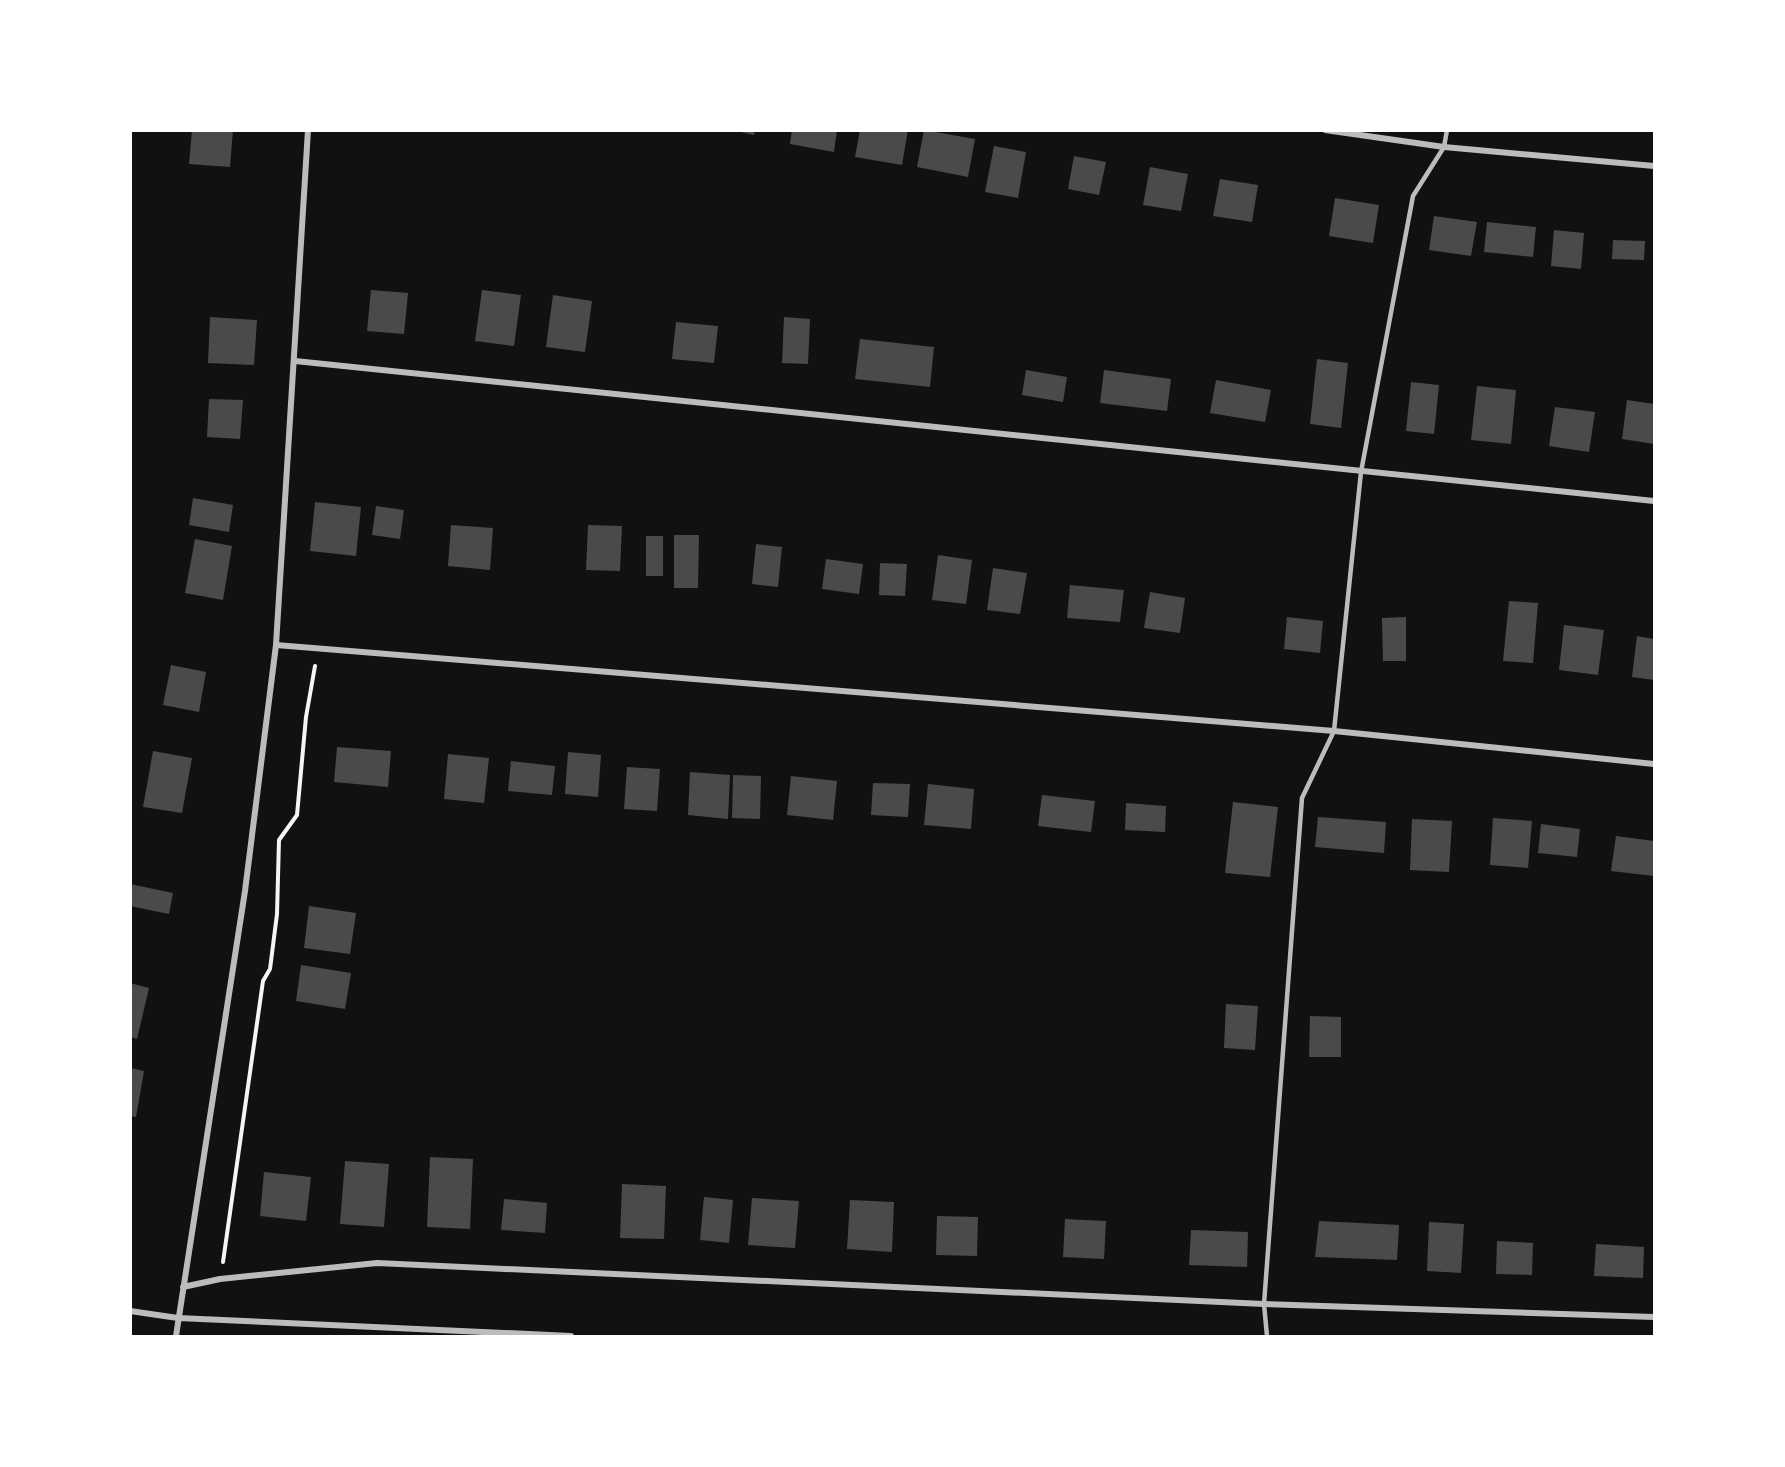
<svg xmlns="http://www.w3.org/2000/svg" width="1785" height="1467" font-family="'Nunito Sans',sans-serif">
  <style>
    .building { fill: #4a4a4a }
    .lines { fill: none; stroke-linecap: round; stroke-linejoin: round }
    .path { stroke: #f5f5f5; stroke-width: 4 }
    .service { stroke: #bcbcbc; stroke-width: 4.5 }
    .minor { stroke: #bcbcbc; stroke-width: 6 }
  </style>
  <rect width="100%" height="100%" fill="#111"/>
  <path class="building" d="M192,130H233L230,167L189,164Z
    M732,130H755L754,135Z
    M792,130H837L834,152L790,144Z
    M860,130H908L902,165L855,157Z
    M924,130L975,139L968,177L917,167Z
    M994,146L1026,152L1018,198L985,192Z
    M1074,156L1106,162L1099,195L1068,189Z
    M1150,167L1188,174L1181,211L1143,205Z
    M1220,179L1258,185L1252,222L1213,216Z
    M1335,198L1379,205L1373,243L1329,236Z
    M1434,216L1477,222L1471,256L1429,250Z
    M1487,222L1536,227L1533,257L1484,252Z
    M1554,230L1584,233L1581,269L1551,266Z
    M1613,240L1645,241L1644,260L1612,259Z
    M371,290L408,293L404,334L367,331Z
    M482,290L521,295L514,346L475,341Z
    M553,295L592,301L585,352L546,347Z
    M210,317L257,320L254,365L208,363Z
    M784,317L810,319L808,364L782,363Z
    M676,322L718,326L714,363L672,359Z
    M860,339L934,347L930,387L855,379Z
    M1317,359L1348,363L1341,428L1310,424Z
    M1026,370L1067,377L1063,402L1022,395Z
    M1104,370L1171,379L1167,411L1100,403Z
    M1216,380L1271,390L1265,422L1210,413Z
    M1411,382L1439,385L1434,434L1406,431Z
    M1477,386L1516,390L1511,444L1471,440Z
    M209,399L243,400L240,439L207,437Z
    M1627,400L1654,404V444L1622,439Z
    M1555,407L1595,412L1589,452L1549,446Z
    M193,498L233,505L229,532L189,525Z
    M315,502L361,507L356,556L310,551Z
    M376,506L404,510L400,539L372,535Z
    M451,525L493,528L490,570L448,566Z
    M588,525L622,526L620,571L586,570Z
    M674,535H699L698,588H674Z
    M646,536H663V576H646Z
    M195,539L232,546L223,600L185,593Z
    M756,544L782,547L778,587L752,584Z
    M938,555L972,560L966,604L932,600Z
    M826,559L863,564L859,594L822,589Z
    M880,563L907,564L905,596L879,595Z
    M993,568L1027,573L1020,614L987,610Z
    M1070,585L1124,590L1120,622L1067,618Z
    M1150,592L1185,598L1180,633L1144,628Z
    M1509,601L1538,603L1533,663L1503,661Z
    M1287,617L1323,621L1320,653L1284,649Z
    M1406,617V661H1383L1382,618Z
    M1564,625L1604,630L1598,675L1559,670Z
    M1637,636L1654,639V680L1632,677Z
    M171,665L206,672L199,712L163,705Z
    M337,747L391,751L388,787L334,782Z
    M153,751L192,758L182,813L143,807Z
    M568,752L601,755L598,797L565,794Z
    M448,754L489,758L484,803L444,799Z
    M511,761L555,766L552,795L508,791Z
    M627,767L660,769L657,811L624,809Z
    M690,772L730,775L728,819L688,815Z
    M733,775L761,776L760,819L732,818Z
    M791,776L837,781L833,820L787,815Z
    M873,783L910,784L908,817L871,815Z
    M928,784L974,789L971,829L924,825Z
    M1042,795L1095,801L1091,832L1038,826Z
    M1233,802L1278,807L1270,877L1225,873Z
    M1126,803L1166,806L1165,832L1125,830Z
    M1318,817L1386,822L1384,853L1315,847Z
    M1493,818L1532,821L1528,868L1490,865Z
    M1412,819L1452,821L1449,872L1410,870Z
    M1541,824L1580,829L1577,857L1538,853Z
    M1616,836L1654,841V876L1611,871Z
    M130,884L173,893L169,914L130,906Z
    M309,906L356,913L350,954L304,948Z
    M301,965L351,973L345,1009L296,1001Z
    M130,983L149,988L137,1039L130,1037Z
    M1226,1004L1258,1006L1255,1050L1224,1048Z
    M1310,1016L1341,1017V1057H1309Z
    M130,1068L144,1071L136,1117L130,1116Z
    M430,1157L473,1159L470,1229L427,1227Z
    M345,1161L389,1164L384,1227L340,1224Z
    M264,1172L311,1177L306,1221L260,1216Z
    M622,1184L666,1186L664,1239L620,1238Z
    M704,1197L733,1200L729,1243L700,1240Z
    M752,1198L799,1201L795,1248L748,1245Z
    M504,1199L547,1203L545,1233L501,1230Z
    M850,1200L894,1202L892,1252L847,1249Z
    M937,1216L978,1217L977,1256L936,1255Z
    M1065,1219L1106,1221L1104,1259L1063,1257Z
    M1319,1221L1399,1225L1397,1260L1315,1257Z
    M1429,1222L1464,1224L1461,1273L1427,1271Z
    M1191,1230L1248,1232L1247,1267L1189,1265Z
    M1497,1241L1533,1243L1532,1275L1496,1274Z
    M1596,1244L1644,1247L1643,1278L1594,1276Z"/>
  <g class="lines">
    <path class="path" d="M223,1262L263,981L270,969L277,914L279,840L297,815L306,717L315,666"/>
    <path class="service" d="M1267,1336L1264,1304L1302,798L1334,731L1361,472L1413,196L1444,147L1447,130"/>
    <path class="minor" d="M1325,130L1444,147L1654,166
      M295,361L1654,501
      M276,645L1334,731L1654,764
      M183,1287L220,1279L377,1263L1264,1304L1654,1317
      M130,1311L178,1318L571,1336
      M176,1336L245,891L276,645L308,130"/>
  </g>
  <rect width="1785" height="1467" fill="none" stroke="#ffffff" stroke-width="264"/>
</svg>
